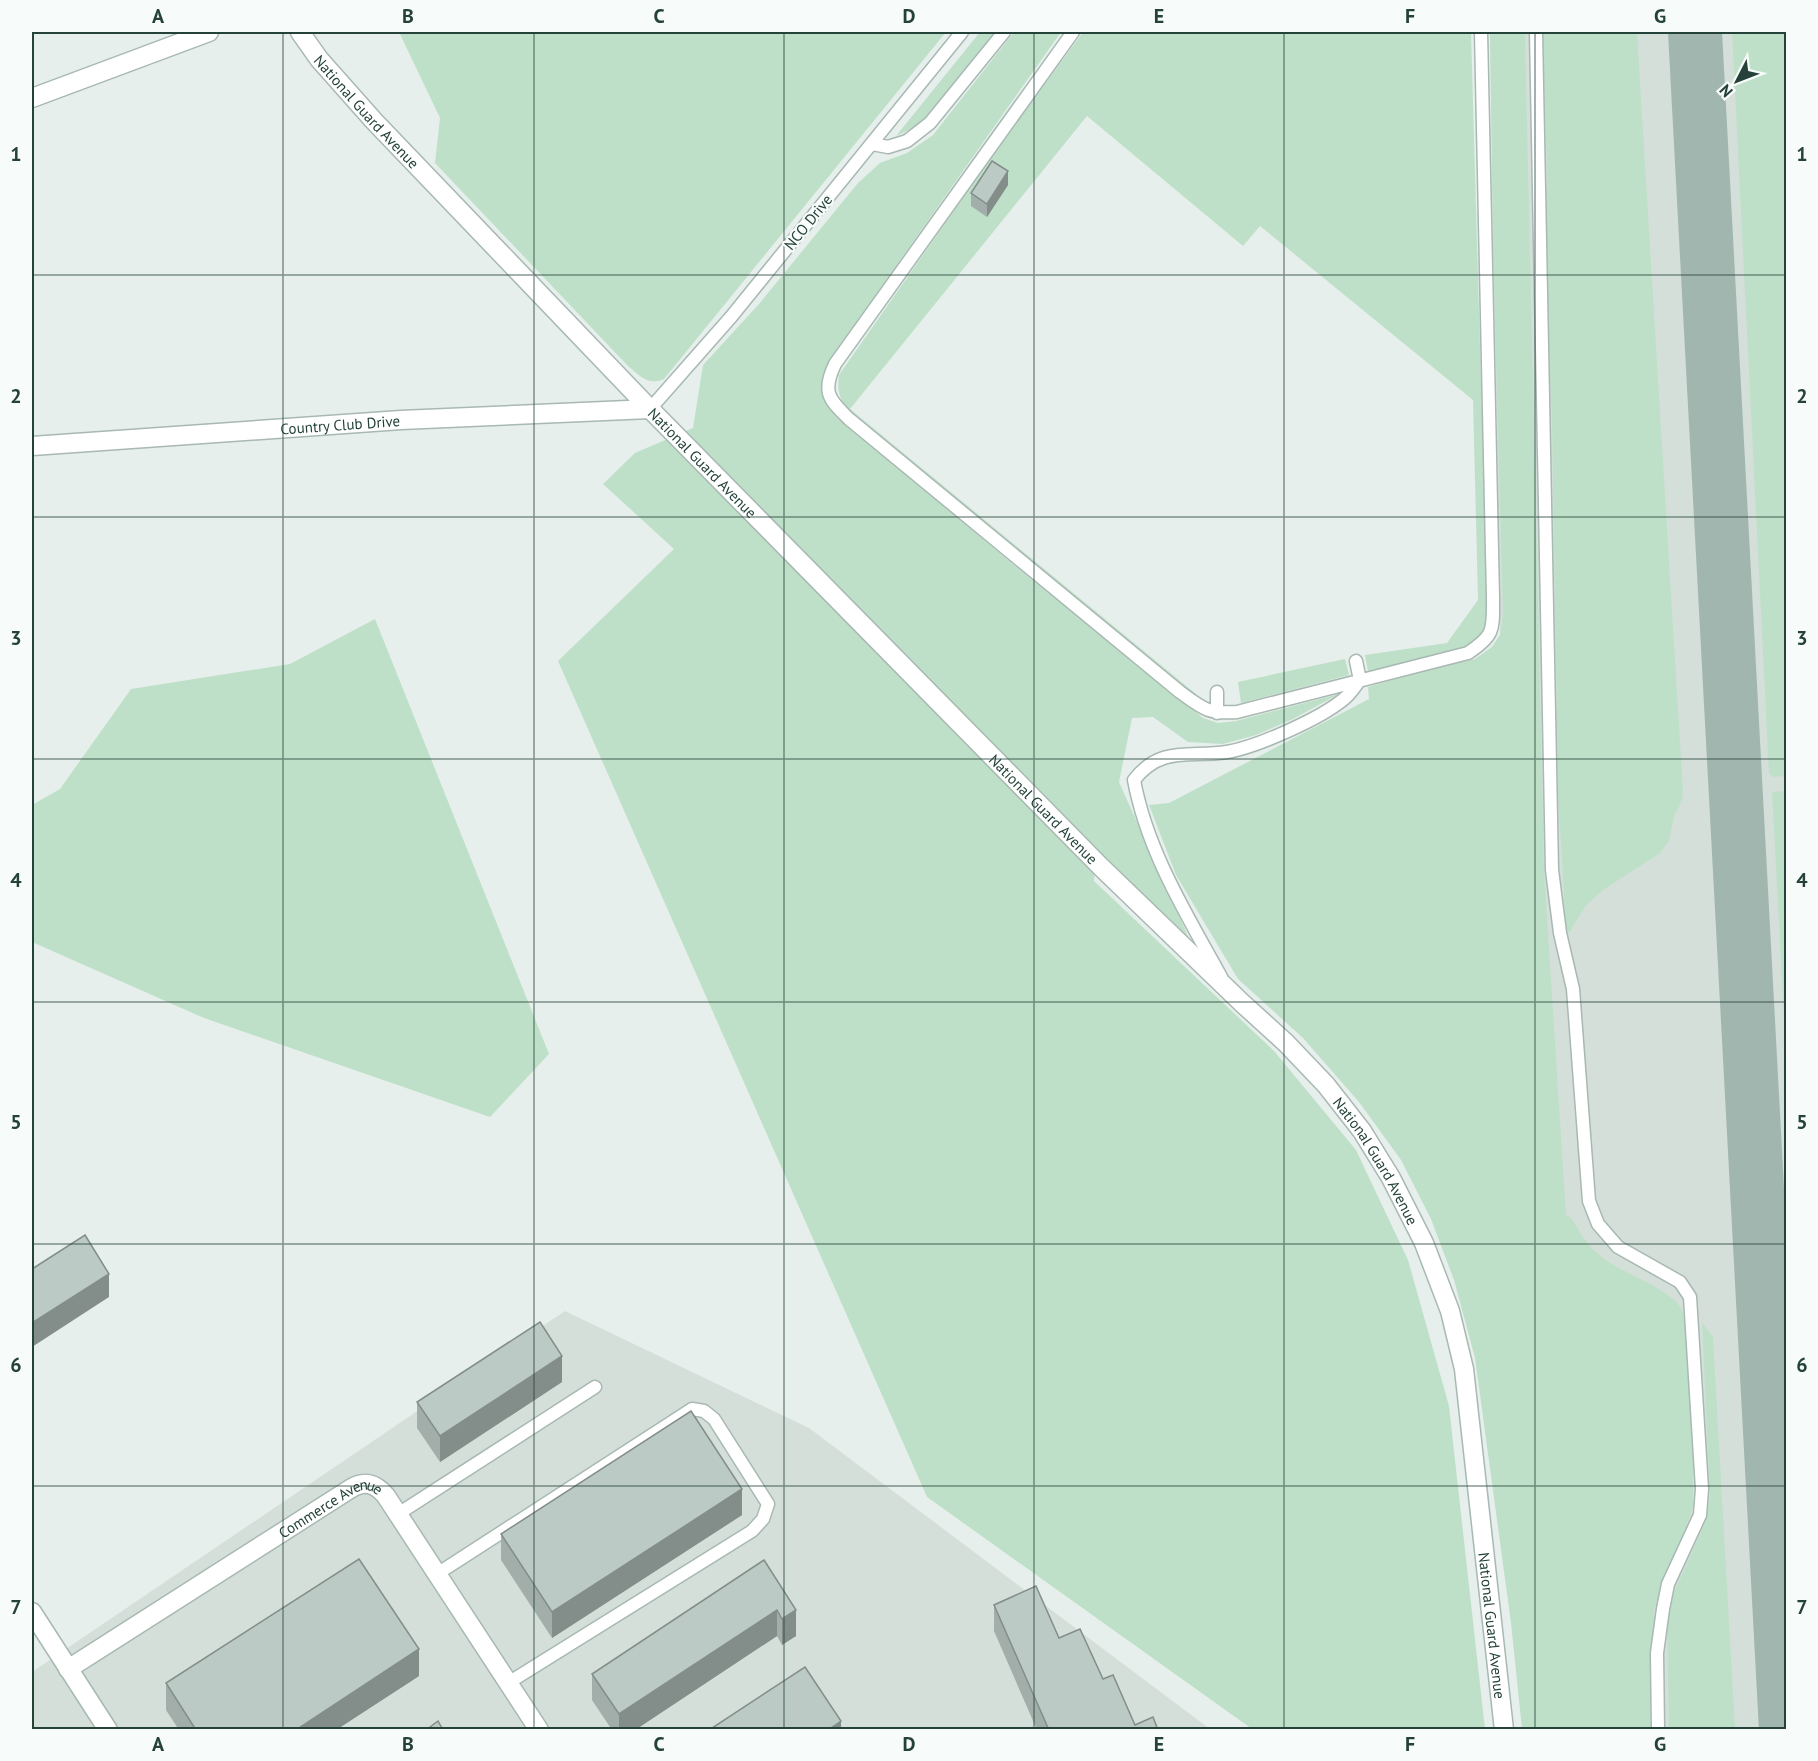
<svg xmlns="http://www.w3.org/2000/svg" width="1818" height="1761" font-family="'PT Sans',sans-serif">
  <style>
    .built { fill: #d4dfda }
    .green { fill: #bfe0c8 }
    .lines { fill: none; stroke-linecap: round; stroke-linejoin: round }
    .taxiway { stroke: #a2b6b0; stroke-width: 54 }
    .service-casing { stroke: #a8b8b2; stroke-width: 15 }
    .minor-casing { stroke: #a8b8b2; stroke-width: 21 }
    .service { stroke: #fff; stroke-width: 12 }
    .minor { stroke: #fff; stroke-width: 18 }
    .wall { fill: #a1aea9 }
    .shaded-wall { fill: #838d89 }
    .building { fill: #bbcac4; stroke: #838d89; stroke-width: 1.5 }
    .grid { fill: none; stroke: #24423a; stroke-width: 1.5; stroke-opacity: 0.55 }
    .labels { text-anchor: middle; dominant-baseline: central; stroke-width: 4.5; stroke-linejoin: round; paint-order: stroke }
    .street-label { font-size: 15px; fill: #24423a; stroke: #f7fbf9 }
    .neatline { fill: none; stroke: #24423a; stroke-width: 2 }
    .grid-label { font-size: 20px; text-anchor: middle; font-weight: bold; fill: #24423a }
  </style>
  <rect width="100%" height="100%" fill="#e6efeb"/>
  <path class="built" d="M1490,32H1786V1729H1600L1411,674L1475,659L1492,647L1500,635Z
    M565,1311L809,1428L1210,1729L32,1730V1672Z"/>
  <path class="green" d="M399,32H946L664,379C648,386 640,376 628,366L435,163L440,118Z
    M980,32H995L923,120L911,129L896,136Z
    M1014,32H1061L827,364L835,416L1026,575L1203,718L1218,723L1236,721L1339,694L1293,719L1256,735L1223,744L1188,742L1153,717L1132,718L1119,782L1188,936L1144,897L1096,848L1094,881L1274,1051L1356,1150L1408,1260L1449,1406L1485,1729H1252L927,1497L558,661L674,549L603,484L635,453L693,428L703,365L759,304L858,183L880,163L907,153L933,135Z
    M1083,32H1471L1487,592C1487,605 1488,621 1482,633C1469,655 1394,665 1368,671L1365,655L1447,643L1478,600L1473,400L1260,226L1243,246L1087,116L850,409L1196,694L1195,698L855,418C842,402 836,396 839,375L985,166Z
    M1490,32H1525L1544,870L1566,1215C1574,1219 1575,1225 1580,1232C1586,1243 1596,1253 1606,1260C1625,1274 1669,1288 1681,1308C1683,1312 1684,1318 1685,1322L1693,1459V1506L1685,1531L1662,1582L1654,1610L1653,1729H1522L1511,1623L1475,1358L1454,1280L1431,1219L1401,1160L1359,1102L1303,1038L1238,979L1176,875L1149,805L1169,803L1369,699L1368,687L1421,671L1475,659L1492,647L1500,635L1503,615L1493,249Z
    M1543,32H1637L1683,792L1682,800L1674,816L1669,841L1660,853L1603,890L1586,905L1569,933L1566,932L1558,792L1552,421L1547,306V174Z
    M1732,32H1786V776L1773,777L1769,773Z
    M375,619L549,1054L490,1117L204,1018L32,942V805L60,789L131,689L290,664Z
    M1345,659L1349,675L1241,703L1238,682Z
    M1786,791V1055L1772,792Z
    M1702,1323L1713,1337L1735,1729H1669L1667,1625L1674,1592L1705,1523L1710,1496Z"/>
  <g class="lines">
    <path class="taxiway" d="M1695,32L1786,1730"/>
    <g class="service-casing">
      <path id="service" d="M1073,32L835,364C822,391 828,399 849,419L1180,692C1203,709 1208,714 1237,712L1468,653C1495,635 1493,630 1493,598L1481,32
        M1536,32L1552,870L1560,933L1573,989L1589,1201L1598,1224L1618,1247L1680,1282L1690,1297L1702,1489L1700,1515L1668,1584L1663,1609L1657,1653L1658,1730
        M872,144L888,147L907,141L930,123L1004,32
        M650,409L731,317L962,32
        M1217,713V692
        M1221,977C1187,915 1147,851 1134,780C1161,745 1190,758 1227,752C1257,747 1322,718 1345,698C1351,693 1355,686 1360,680L1356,661
        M398,1514L595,1387
        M437,1574L692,1409L704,1411L714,1419L768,1504L763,1519L752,1531L508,1683"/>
    </g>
    <g class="minor-casing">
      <g id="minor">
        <path id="s1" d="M300,32L319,59L374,121L650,409L1101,867L1242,1003L1286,1043L1326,1085L1362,1131L1391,1178L1424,1243L1450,1311L1464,1369L1504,1730"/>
        <path d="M32,98L209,32"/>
        <path id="s2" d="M32,446L401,420L650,409"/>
        <path d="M32,1612L108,1730"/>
        <path id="s3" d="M68,1669L350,1489C365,1480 375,1483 386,1496L539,1730"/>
      </g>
    </g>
    <use href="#service" class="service"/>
    <use href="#minor" class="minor"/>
  </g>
  <path class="wall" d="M1008,185L987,217L971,206V193Z
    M562,1382L440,1462L417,1428V1402Z
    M742,1515L552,1638L501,1560V1534Z
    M764,1560L796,1636L782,1645L777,1636L635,1730H612L592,1700V1674Z
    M994,1605L1059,1638L1103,1679L1135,1725L1158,1730H1037L994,1631Z
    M419,1676L336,1730H179L166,1710V1683Z"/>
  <path class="shaded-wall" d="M1008,171V185L987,217V204Z
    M109,1274V1297L32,1347V1323Z
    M562,1356V1382L440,1462V1436Z
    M742,1489V1515L552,1638V1612Z
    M777,1610V1636L635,1730H619V1714Z
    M796,1610V1636L782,1645V1619Z
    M419,1649V1676L336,1730H296Z
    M841,1721V1730H828Z"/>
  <path class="building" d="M992,161L1008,171L987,204L971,193Z
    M85,1235L109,1274L32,1323V1269Z
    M540,1322L562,1356L440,1436L417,1402Z
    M691,1411L742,1489L552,1612L501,1534Z
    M359,1559L419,1649L296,1730H196L166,1683Z
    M764,1560L796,1610L782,1619L777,1610L619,1714L592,1674Z
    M1036,1586L1059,1638L1080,1629L1103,1679L1113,1675L1135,1725L1153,1717L1158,1730H1049L994,1605Z
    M805,1667L841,1721L828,1730H709Z
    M438,1721L443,1730H426Z"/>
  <path class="grid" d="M283,32V1730M534,32V1730M784,32V1730M1034,32V1730M1284,32V1730M1535,32V1730M32,275H1786M32,517H1786M32,759H1786M32,1002H1786M32,1244H1786M32,1486H1786"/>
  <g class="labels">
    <g class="street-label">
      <text stroke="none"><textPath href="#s1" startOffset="104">National Guard Avenue</textPath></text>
      <text transform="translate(808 222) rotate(-51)">NCO Drive</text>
      <text stroke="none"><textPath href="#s2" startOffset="309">Country Club Drive</textPath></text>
      <text stroke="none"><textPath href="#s1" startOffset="590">National Guard Avenue</textPath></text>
      <text stroke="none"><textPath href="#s1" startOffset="1076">National Guard Avenue</textPath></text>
      <text stroke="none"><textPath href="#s1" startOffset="1562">National Guard Avenue</textPath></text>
      <text stroke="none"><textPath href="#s3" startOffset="310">Commerce Avenue</textPath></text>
      <text stroke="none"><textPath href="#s1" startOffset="2048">National Guard Avenue</textPath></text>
    </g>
  </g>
  <rect width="1818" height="1761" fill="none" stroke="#f7fbf9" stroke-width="66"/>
  <g transform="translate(1737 81) rotate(228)" stroke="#f7fbf9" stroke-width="4.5" paint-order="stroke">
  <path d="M0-4.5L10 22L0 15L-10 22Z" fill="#24423a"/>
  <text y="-9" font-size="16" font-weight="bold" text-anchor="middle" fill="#24423a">N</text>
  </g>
  <rect x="33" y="33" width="1752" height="1695" class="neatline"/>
  <g class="grid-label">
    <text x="158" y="23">A</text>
    <text x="408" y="23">B</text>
    <text x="659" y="23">C</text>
    <text x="909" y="23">D</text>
    <text x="1159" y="23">E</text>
    <text x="1410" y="23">F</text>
    <text x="1660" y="23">G</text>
    <text x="16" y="161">1</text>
    <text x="1802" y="161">1</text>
    <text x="16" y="403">2</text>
    <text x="1802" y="403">2</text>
    <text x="16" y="645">3</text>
    <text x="1802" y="645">3</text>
    <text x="16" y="887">4</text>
    <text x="1802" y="887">4</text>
    <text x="16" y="1129">5</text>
    <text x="1802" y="1129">5</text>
    <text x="16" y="1372">6</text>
    <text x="1802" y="1372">6</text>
    <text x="16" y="1614">7</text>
    <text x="1802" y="1614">7</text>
    <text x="158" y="1751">A</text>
    <text x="408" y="1751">B</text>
    <text x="659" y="1751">C</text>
    <text x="909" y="1751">D</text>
    <text x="1159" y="1751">E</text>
    <text x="1410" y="1751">F</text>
    <text x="1660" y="1751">G</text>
  </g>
</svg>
